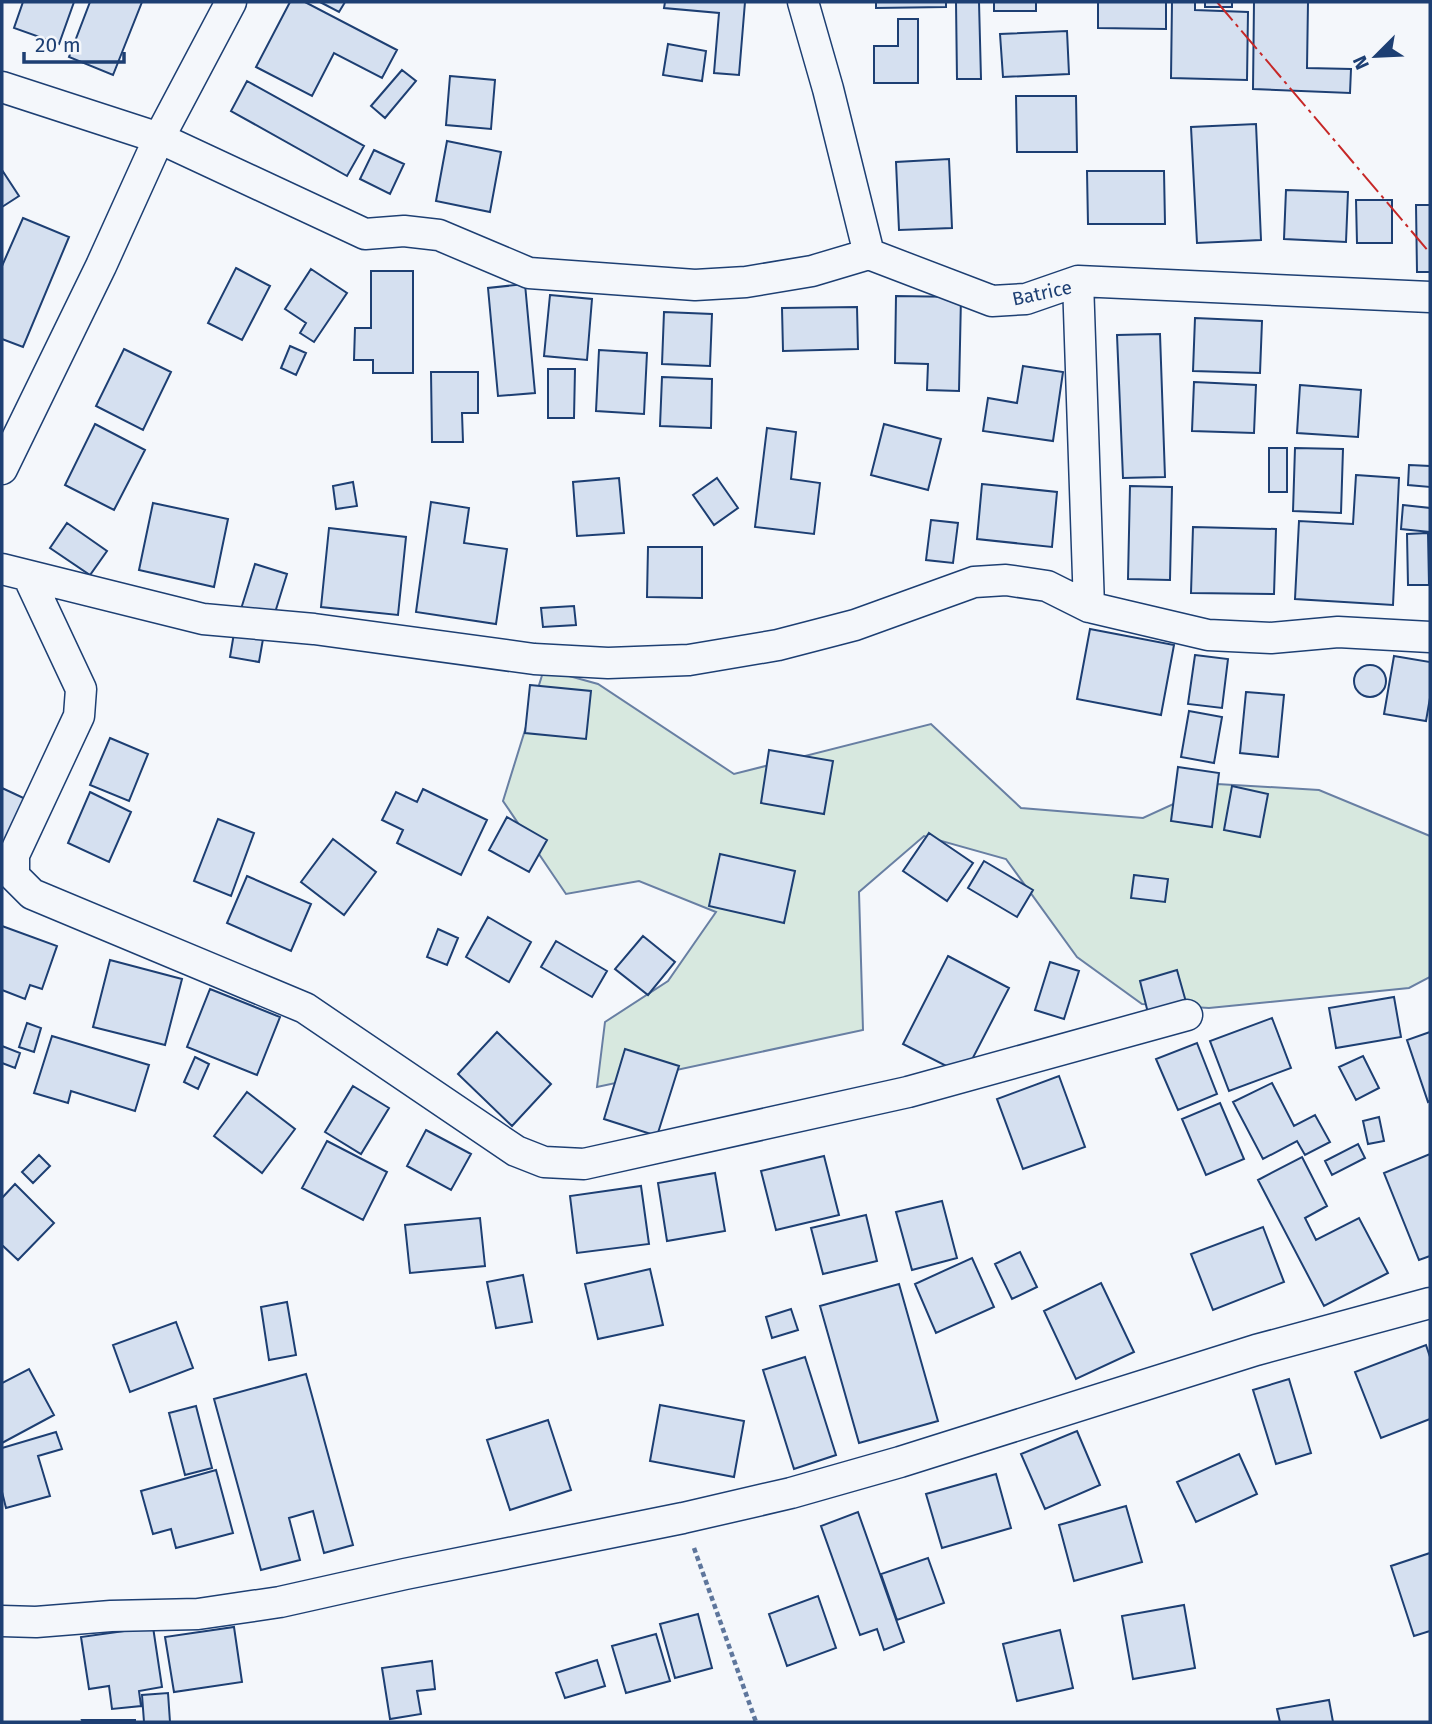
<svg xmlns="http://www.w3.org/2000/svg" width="1432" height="1724" font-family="'Fira Sans',sans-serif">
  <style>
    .green { fill: #d7e8df; stroke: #687fa3; stroke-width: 2 }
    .building { fill: #d5e0f0; stroke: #1d3f73; stroke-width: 2 }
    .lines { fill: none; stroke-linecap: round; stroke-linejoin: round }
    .minor-casing { stroke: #1d3f73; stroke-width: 33 }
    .path { stroke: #5e769c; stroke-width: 4.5; stroke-dasharray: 5 3.5; stroke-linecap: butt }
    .minor { stroke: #f4f7fb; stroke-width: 30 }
    .power { stroke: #c62828; stroke-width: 2; stroke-dasharray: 24 5 3.5 5; stroke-linecap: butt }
    .labels { text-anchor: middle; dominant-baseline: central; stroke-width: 5; stroke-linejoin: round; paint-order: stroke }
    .street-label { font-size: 19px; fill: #1d3f73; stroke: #f4f7fb }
  </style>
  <rect width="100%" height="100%" fill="#f4f7fb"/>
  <path class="green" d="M544,669L598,684L734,774L931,724L1021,808L1143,818L1217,784L1319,790L1430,836V977L1409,988L1209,1008L1142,1004L1077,957L1006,859L924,836L859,892L863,1030L597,1087L605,1022L668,981L716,912L639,881L566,894L503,801Z"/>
  <path class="building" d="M23,2H74L59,44L14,28Z
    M90,2H142L113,75L69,57Z
    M290,2H305L397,50L382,78L334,53L312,96L256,67Z
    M320,2H345L339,12Z
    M665,2H745L739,75L714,73L719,13L664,8Z
    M876,2H946V7L876,8Z
    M956,2H979L981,79H957Z
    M994,2H1036V11H994Z
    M1098,2H1166V29L1098,28Z
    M1172,2H1195V10L1248,12L1247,80L1171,78Z
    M1205,2H1232V7H1205Z
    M1254,2H1308L1307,68L1351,69L1350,93L1253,89Z
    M898,19H918V83H874V46H898Z
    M1067,31L1069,74L1003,77L1000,34Z
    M668,44L706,51L702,81L663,75Z
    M402,70L416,81L385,118L371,106Z
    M450,76L495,80L491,129L446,125Z
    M247,81L364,146L347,176L231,111Z
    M1016,96H1076L1077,152H1017Z
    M1256,124L1261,240L1197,243L1191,127Z
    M447,141L501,152L490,212L436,201Z
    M374,150L404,164L390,194L360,179Z
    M949,159L952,228L899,230L896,162Z
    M2,170L19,196L2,207Z
    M1087,171H1164L1165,224H1088Z
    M1286,190L1348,192L1346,242L1284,239Z
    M1356,200H1392V243H1357Z
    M1416,205H1430V272H1417Z
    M23,218L69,237L23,347L2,339V266Z
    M236,268L270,286L242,340L208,323Z
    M311,269L347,293L314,342L300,333L306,323L285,309Z
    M371,271H413V373H373V360H354L355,328H371Z
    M525,284L535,393L498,396L488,288Z
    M550,295L592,299L587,360L544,356Z
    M896,296L961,297L959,391L927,390L928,364L895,363Z
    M857,307L858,349L783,351L782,308Z
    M664,312L712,314L710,366L662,364Z
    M1195,318L1262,321L1260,373L1193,371Z
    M1160,334L1165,477L1123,478L1117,335Z
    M290,346L306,353L296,375L281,368Z
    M124,349L171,372L143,430L96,406Z
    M599,350L647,353L644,414L596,411Z
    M1023,366L1063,372L1053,441L983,431L988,398L1017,403Z
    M548,369H575L574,418H548Z
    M431,372H478V413H462L463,442H432Z
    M662,377L712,379L711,428L660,426Z
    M1194,382L1256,385L1254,433L1192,431Z
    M1300,385L1361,390L1358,437L1297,433Z
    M95,424L145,450L114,510L65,485Z
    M884,424L941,439L928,490L871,475Z
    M767,428L796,432L791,479L820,483L814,534L755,527Z
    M1269,448H1287V492H1269Z
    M1295,448L1343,449L1341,513L1293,511Z
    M1409,465L1430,466V487L1408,485Z
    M1356,475L1399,478L1393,605L1295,599L1299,521L1353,524Z
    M619,478L624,533L577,536L573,482Z
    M717,478L738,508L714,525L693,495Z
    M353,482L357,506L336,509L333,486Z
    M982,484L1057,492L1052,547L977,539Z
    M1130,486L1172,487L1170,580L1128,579Z
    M431,502L469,508L464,543L507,549L496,624L416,612Z
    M153,503L228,519L214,587L139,570Z
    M1403,505L1430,508V532L1401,529Z
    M931,520L958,523L953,563L926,560Z
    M67,523L107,551L90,575L50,548Z
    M1193,527L1276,529L1274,594L1191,593Z
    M329,528L406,537L398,615L321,607Z
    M1428,533L1429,585H1408L1407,534Z
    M648,547H702V598L647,597Z
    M255,564L287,574L273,619L241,609Z
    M574,606L576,625L543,627L541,608Z
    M1090,629L1174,645L1161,715L1077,699Z
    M234,633L263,639L259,662L230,657Z
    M1195,655L1228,659L1222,708L1188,704Z
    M1394,656L1430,662V698L1426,721L1384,714Z
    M1354 681a16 16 0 1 1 32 0a16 16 0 1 1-32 0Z
    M530,685L591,691L586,739L525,733Z
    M1246,692L1284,695L1278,757L1240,753Z
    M1189,711L1222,717L1214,763L1181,757Z
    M110,738L148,754L129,801L90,785Z
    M769,750L833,761L824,814L761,803Z
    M1178,767L1219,773L1212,827L1171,821Z
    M1232,786L1268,794L1260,837L1224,830Z
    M2,788L30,801L2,861Z
    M423,789L487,820L461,875L397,843L403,830L382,820L396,792L417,802Z
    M90,792L131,812L109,862L68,843Z
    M507,817L547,840L529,872L489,850Z
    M218,819L254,833L231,896L194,881Z
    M929,833L973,863L947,901L903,871Z
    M333,839L376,872L344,915L301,882Z
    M720,854L795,871L784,923L709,906Z
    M984,861L1033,890L1017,917L968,888Z
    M1134,875L1168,879L1165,902L1131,898Z
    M247,876L311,904L291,951L227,923Z
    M488,917L531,942L509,982L466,957Z
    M2,926L57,946L42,989L30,985L25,999L2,990Z
    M438,929L458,938L447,965L427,957Z
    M643,936L675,962L648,995L615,969Z
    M556,941L607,971L592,997L541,967Z
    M948,956L1009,988L964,1075L903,1044Z
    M110,960L182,979L165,1045L93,1027Z
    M1050,962L1079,971L1064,1019L1035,1010Z
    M1177,970L1186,1002L1148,1013L1140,981Z
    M210,989L280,1017L257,1075L187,1047Z
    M1394,997L1401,1037L1336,1048L1329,1008Z
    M1272,1018L1291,1068L1229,1091L1210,1041Z
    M27,1023L41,1028L34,1052L19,1047Z
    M497,1032L551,1084L512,1126L458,1074Z
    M1430,1032V1101L1428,1102L1407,1040Z
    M52,1036L149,1065L135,1111L71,1091L68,1103L34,1093Z
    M1197,1043L1217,1094L1178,1110L1156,1059Z
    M2,1046L20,1053L15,1068L2,1063Z
    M625,1049L679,1066L657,1136L604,1119Z
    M1363,1056L1379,1088L1356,1100L1339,1067Z
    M195,1057L209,1064L198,1089L184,1082Z
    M1059,1076L1085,1147L1023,1169L997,1099Z
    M1272,1083L1294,1126L1315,1115L1330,1142L1305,1155L1297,1141L1263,1159L1233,1102Z
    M353,1086L389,1108L361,1154L325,1132Z
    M247,1092L295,1129L262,1173L214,1136Z
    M1220,1103L1244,1159L1206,1175L1182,1119Z
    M1379,1117L1384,1141L1368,1144L1363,1121Z
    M426,1130L471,1154L451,1190L407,1166Z
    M327,1141L387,1172L363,1220L302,1188Z
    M1358,1144L1365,1158L1332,1175L1325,1161Z
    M1430,1154V1256L1419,1260L1384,1173Z
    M39,1155L50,1166L33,1183L22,1172Z
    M824,1156L839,1215L776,1230L761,1171Z
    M1302,1157L1327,1206L1305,1218L1316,1240L1359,1218L1388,1273L1324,1306L1258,1180Z
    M715,1173L725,1231L667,1241L658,1183Z
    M15,1184L54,1223L18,1260L2,1245V1198Z
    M641,1186L649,1244L577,1253L570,1196Z
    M942,1201L957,1258L912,1270L896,1212Z
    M866,1215L877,1261L823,1274L811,1228Z
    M480,1218L485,1266L410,1273L405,1225Z
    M1263,1227L1284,1282L1213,1310L1191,1254Z
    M1020,1252L1037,1287L1012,1299L995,1264Z
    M972,1258L994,1307L936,1333L915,1284Z
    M650,1269L663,1325L598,1339L585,1284Z
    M523,1275L532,1322L496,1328L487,1282Z
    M1101,1283L1134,1352L1076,1379L1044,1311Z
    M899,1284L938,1421L859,1443L820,1306Z
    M287,1302L296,1355L269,1360L261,1307Z
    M791,1309L798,1330L772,1338L766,1317Z
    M176,1322L193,1368L130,1392L113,1345Z
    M1426,1345L1430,1357V1419L1381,1438L1355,1372Z
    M805,1357L836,1455L794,1469L763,1370Z
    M29,1369L54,1415L2,1443V1383Z
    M306,1374L353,1545L324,1553L313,1511L289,1518L300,1560L261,1570L214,1399Z
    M1289,1379L1311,1453L1276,1464L1253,1390Z
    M660,1405L744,1421L734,1477L650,1461Z
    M196,1406L212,1468L185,1475L169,1413Z
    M548,1420L571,1490L510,1510L487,1440Z
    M1077,1431L1100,1485L1045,1509L1021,1454Z
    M56,1432L62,1449L38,1456L50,1496L6,1508L2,1492V1448Z
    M1239,1454L1257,1494L1196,1522L1177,1482Z
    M216,1470L233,1533L176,1548L171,1529L153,1534L141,1491Z
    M996,1474L1011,1528L942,1548L926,1494Z
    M1126,1506L1142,1562L1074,1581L1059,1525Z
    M858,1512L904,1642L884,1650L877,1629L860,1635L821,1526Z
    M1430,1553V1631L1414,1636L1391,1566Z
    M928,1558L944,1603L897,1620L881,1574Z
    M818,1596L836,1648L787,1666L769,1614Z
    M1184,1605L1195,1668L1133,1679L1122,1616Z
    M698,1614L712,1668L675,1678L660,1624Z
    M153,1627L162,1687L139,1691L141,1706L112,1709L109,1686L89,1689L81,1637Z
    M234,1627L242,1682L174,1692L165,1637Z
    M1060,1630L1073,1688L1017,1701L1003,1644Z
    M656,1634L670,1681L626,1693L612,1646Z
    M597,1660L605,1686L565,1698L556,1673Z
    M432,1661L435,1689L417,1691L421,1714L390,1719L382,1668Z
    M168,1693L170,1722H144L142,1695Z
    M1329,1700L1333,1722H1280L1277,1709Z
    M82,1720H135V1722H83Z"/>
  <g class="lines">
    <g class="minor-casing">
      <path id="minor" d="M803,2L828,89L869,254
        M2,87L159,138L365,234L404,231L439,235L529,273L695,285L746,282L812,271L869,254
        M869,254L992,301L1026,299L1078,281L1430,297
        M1078,281L1089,607
        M2,469L101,266L159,138L231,2
        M2,569L203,619L314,629L534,659L608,663L689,660L778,645L855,625L974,582L1006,580L1047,586L1089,607L1208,635L1271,638L1338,632L1430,637
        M28,576L81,689L79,716L14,855V876L32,894L305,1008L516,1151L544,1162L584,1164L908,1092L1187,1015
        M2,1621L36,1622L111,1616L198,1614L280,1602L405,1574L683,1518L791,1493L900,1462L1256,1350L1430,1303"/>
    </g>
    <path class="path" d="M694,1548L756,1722"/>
    <use href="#minor" class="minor"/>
    <path class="power" d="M1217,2L1430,253"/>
  </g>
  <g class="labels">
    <g class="street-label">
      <text transform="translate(1042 293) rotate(-12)">Batrice</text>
    </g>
  </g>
  <rect width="1432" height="1724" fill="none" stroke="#1d3f73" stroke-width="7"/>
  <g transform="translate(1376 56) rotate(246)" stroke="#f4f7fb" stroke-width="5" paint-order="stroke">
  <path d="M0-5L12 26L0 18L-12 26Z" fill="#1d3f73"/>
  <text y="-10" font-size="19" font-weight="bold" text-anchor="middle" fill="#1d3f73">N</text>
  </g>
  <path d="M24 52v10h100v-10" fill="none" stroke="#1d3f73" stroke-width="3.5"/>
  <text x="35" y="52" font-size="21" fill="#1d3f73" stroke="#f4f7fb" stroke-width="5" paint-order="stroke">20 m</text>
</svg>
